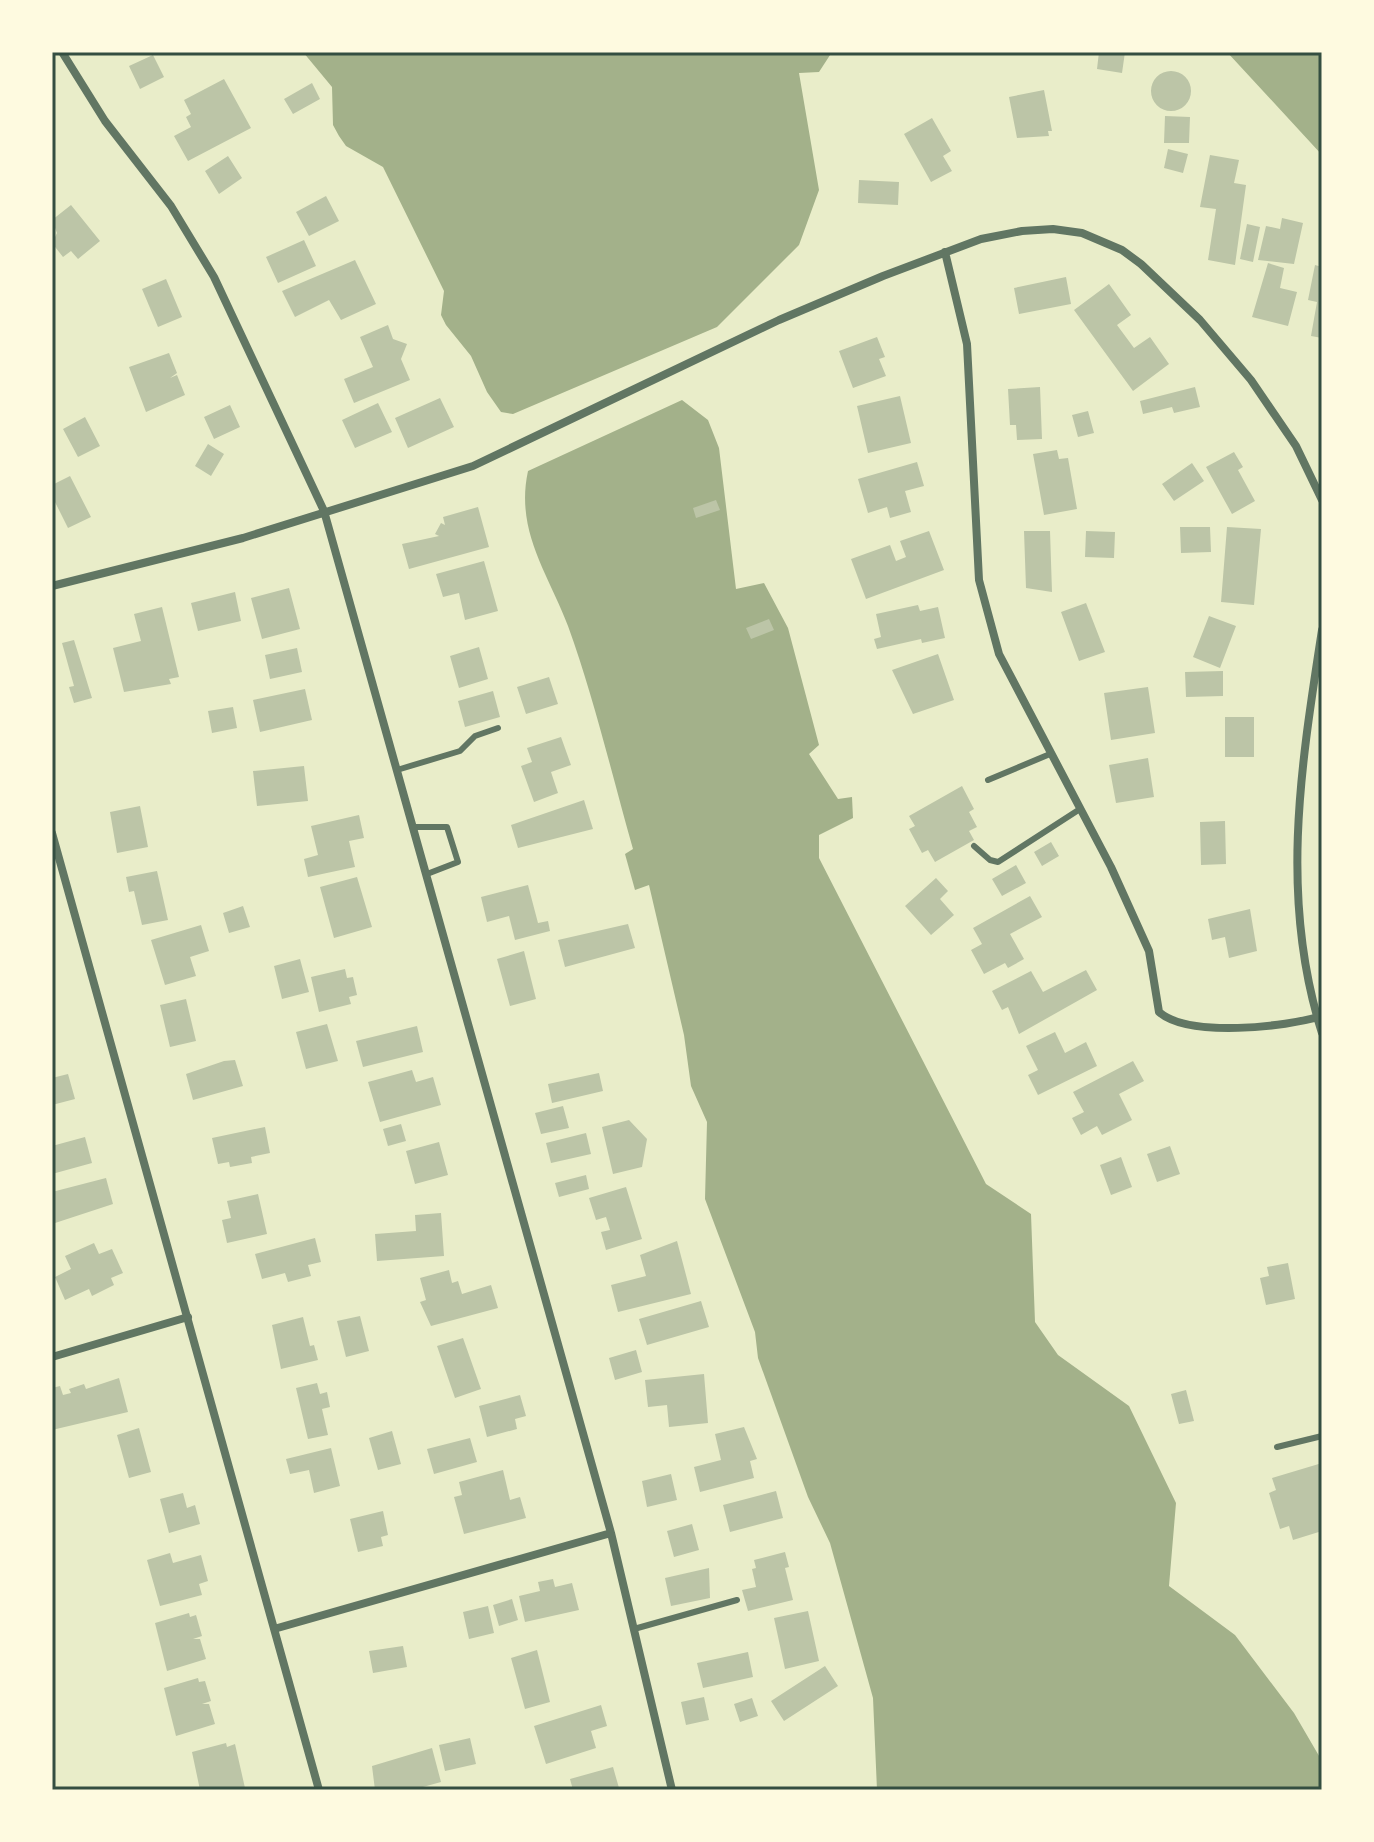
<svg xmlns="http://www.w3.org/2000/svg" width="1374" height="1842" font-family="'Noto Sans',sans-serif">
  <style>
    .water { fill: #a3b18a }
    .building { fill: #bcc5a7 }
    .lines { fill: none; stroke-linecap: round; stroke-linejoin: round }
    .service { stroke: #617663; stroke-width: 6 }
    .minor { stroke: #617663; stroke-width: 8 }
    .neatline { fill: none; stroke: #344e41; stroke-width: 3 }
  </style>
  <rect width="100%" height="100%" fill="#e9edc9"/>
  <path class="water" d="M303,52H832L819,72L799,73L819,190L799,245L717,327L513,414L501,412L487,392L471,356L446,325L441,315L444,291L383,167L346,146L339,136L333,125L332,87Z
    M1227,52H1322V155Z
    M682,400L708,420L719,448L736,589L764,583L788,628L819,745L809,754L838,799L852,797L853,818L819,835V858L986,1184L1031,1214L1035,1322L1058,1355L1129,1406L1176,1503L1169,1586L1235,1635L1294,1713L1322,1761V1790H877L873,1698L830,1543L808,1497L758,1358L755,1332L705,1199L707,1122L691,1086L684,1035L649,885L635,890L625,854L633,849C612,775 594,698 568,626C548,573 515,531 528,471Z"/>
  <path class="building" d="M1099,52H1125L1122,73L1097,69Z
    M153,55L164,77L140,89L129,66Z
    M1151 91a20 20 0 1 1 40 0a20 20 0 1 1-40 0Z
    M224,79L251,128L188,161L174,136L191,127L186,117L191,114L184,100Z
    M312,83L320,99L293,114L284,99Z
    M1044,90L1052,131H1048L1049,136L1017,138L1009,97Z
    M1165,116L1190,117L1189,143H1164Z
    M932,118L951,151L943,156L952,171L931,182L904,134Z
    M1168,149L1188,154L1183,173L1164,168Z
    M1210,155L1239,160L1234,183L1246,185L1235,265L1208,260L1216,209L1200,207Z
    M228,156L242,178L219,194L205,171Z
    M859,180L899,182L898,205L858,203Z
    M326,196L339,221L309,236L296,212Z
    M71,205L100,241L78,259L71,251L63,257L52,243L57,233L52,220Z
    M1282,218L1303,223L1294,264L1258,260L1266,226L1280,229Z
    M1247,224L1260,227L1253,262L1240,259Z
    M304,240L316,266L278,283L266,257Z
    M355,260L376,304L341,320L329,300L295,317L282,291Z
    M1268,263L1284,268L1280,288L1297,292L1288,326L1252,317Z
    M1315,265L1322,267V338L1311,336L1317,302L1308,300Z
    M1066,277L1071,304L1019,314L1014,288Z
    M166,279L182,317L158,327L142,289Z
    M1109,284L1131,315L1117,325L1134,348L1150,337L1169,364L1133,391L1074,310Z
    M388,325L393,339L407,344L401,359L410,380L354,403L344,379L373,367L360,337Z
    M877,337L885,357L879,359L886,376L853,388L839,351Z
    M169,353L177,373L170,378L177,375L185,395L146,412L129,367Z
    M1040,387L1042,439L1017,440L1016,425H1010L1008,389Z
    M1195,387L1200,407L1174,413L1172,407L1143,414L1140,401Z
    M900,396L911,443L868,453L857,406Z
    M440,398L454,427L408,448L395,418Z
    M378,403L392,432L355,448L342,420Z
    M230,405L240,427L214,439L204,417Z
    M1088,411L1094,433L1078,437L1072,415Z
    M85,417L100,446L78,457L63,429Z
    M208,444L224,454L211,476L195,466Z
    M1057,450L1059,459L1068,458L1077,509L1044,515L1033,454Z
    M1234,452L1243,467L1238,470L1255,501L1232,514L1206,467Z
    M917,462L924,486L905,491L911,512L890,518L887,507L868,513L858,479Z
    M1192,463L1204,481L1174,501L1162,484Z
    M70,476L91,517L68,528L52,496V485Z
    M716,500L720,510L696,518L693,508Z
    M478,507L489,547L409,569L402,544L439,536L435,534L441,523L445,525L443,517Z
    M1180,527H1210L1211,552L1181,553Z
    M1227,527L1261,529L1254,605L1221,602Z
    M929,531L944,570L866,599L851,559L890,545L896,561L906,557L900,541Z
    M1024,531H1050L1052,592L1026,588Z
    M1086,531L1115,532L1114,558L1085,557Z
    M484,561L498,611L465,620L459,593L443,597L436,574Z
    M289,588L300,629L262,639L251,598Z
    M235,592L241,621L198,631L191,603Z
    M1086,603L1105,652L1079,661L1061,612Z
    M918,605L920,611L938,607L945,638L922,643L921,639L877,649L874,639L881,637L876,614Z
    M162,607L179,677L169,679L171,684L124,692L113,648L141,641L134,614Z
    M1209,616L1236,626L1220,668L1193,657Z
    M769,619L774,630L751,639L746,628Z
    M74,640L92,698L74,703L69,687L74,686L62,643Z
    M479,647L488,679L459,688L450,656Z
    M297,648L302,672L270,679L265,655Z
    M938,654L954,700L913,714L892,670Z
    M1223,671V696L1186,697L1185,672Z
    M549,677L558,704L526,714L517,687Z
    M1148,687L1155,733L1111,740L1104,693Z
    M305,689L312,720L260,732L253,700Z
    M493,691L500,717L465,727L458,701Z
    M233,707L237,728L212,733L208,711Z
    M1225,717H1254V757H1225Z
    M561,737L571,765L551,772L558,793L534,802L521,766L532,762L527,748Z
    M1148,758L1154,797L1116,803L1109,765Z
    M304,766L308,801L257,806L253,771Z
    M962,786L974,809L969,812L977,827L969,831L974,840L935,862L928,850L922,853L909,829L915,826L909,816Z
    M584,800L593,829L518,848L511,825Z
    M140,806L148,847L117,853L110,812Z
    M359,815L364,838L349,841L355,867L308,877L304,859L318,855L311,826Z
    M1225,821L1226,864L1201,865L1200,822Z
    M1051,842L1059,856L1042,866L1034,852Z
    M1016,865L1026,883L1002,896L992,879Z
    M157,871L168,920L142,925L134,891L129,892L126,877Z
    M357,877L372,927L334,938L320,887Z
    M936,878L948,891L940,899L954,915L931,935L905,906Z
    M528,885L538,923L548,921L550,931L515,940L509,916L487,922L481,897Z
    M1030,896L1042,917L1010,934L1024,959L1008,968L1005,963L984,974L971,950L982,944L973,928Z
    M243,906L250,927L229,933L223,913Z
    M1250,909L1257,951L1229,958L1225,937L1212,940L1208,919Z
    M628,924L635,948L565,967L558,940Z
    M201,925L209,951L190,957L196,976L165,985L151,940Z
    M524,951L536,999L510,1006L497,959Z
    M300,959L309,992L282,999L274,966Z
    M345,969L347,978L353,977L357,995L349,997L351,1004L319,1012L311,977Z
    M1086,970L1097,990L1019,1034L1008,1007L1002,1010L992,991L1031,971L1043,992Z
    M186,999L196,1041L170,1047L160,1005Z
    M327,1024L338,1061L306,1069L296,1032Z
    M417,1026L423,1052L363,1067L356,1041Z
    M1055,1032L1065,1053L1086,1042L1097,1066L1038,1095L1028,1075L1038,1070L1026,1046Z
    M235,1060L243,1086L193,1100L186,1074L224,1061Z
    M1133,1061L1144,1081L1119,1094L1132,1120L1102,1135L1097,1126L1081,1135L1072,1118L1084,1112L1073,1092Z
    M412,1070L416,1082L433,1077L441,1105L380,1122L368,1082Z
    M599,1073L603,1091L552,1103L548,1084Z
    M68,1074L75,1099L52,1105V1078Z
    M563,1106L569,1128L541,1134L535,1113Z
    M629,1120L647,1139L642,1167L613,1174L602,1127Z
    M401,1124L406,1141L388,1146L383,1129Z
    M265,1127L270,1153L251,1157L252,1163L230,1167L229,1162L218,1164L212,1138Z
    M586,1133L591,1154L551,1163L546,1143Z
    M85,1137L92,1163L52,1174V1146Z
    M439,1142L448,1175L415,1184L406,1151Z
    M1170,1146L1180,1174L1157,1182L1147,1154Z
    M1121,1157L1132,1187L1111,1195L1100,1165Z
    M586,1175L589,1189L559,1197L555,1183Z
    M106,1178L113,1204L52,1224V1192Z
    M626,1187L642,1239L606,1250L601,1232L610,1230L606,1217L596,1220L589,1198Z
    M258,1194L267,1234L227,1243L222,1220L231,1218L227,1201Z
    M441,1213L444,1256L377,1261L375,1234L416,1231L415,1215Z
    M315,1238L321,1262L308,1265L311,1276L288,1282L285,1273L262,1279L255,1254Z
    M677,1241L691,1294L618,1312L611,1285L646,1276L640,1255Z
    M94,1243L99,1254L112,1249L123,1273L111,1278L114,1285L92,1296L89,1289L65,1300L55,1277L71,1269L65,1256Z
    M1288,1263L1295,1299L1266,1305L1260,1278L1269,1276L1267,1267Z
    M449,1270L452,1283L458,1281L462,1294L491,1285L498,1308L431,1326L420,1302L426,1300L420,1278Z
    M701,1301L709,1327L647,1345L639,1319Z
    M360,1316L369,1351L346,1357L337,1321Z
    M303,1317L310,1346L314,1345L318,1360L281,1369L272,1325Z
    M463,1338L481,1389L455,1398L437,1346Z
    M636,1350L642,1372L615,1380L609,1358Z
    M704,1374L708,1423L669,1427L667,1405L648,1407L645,1380Z
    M119,1378L128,1412L52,1430V1388L60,1386L63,1395L71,1393L69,1389L84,1384L86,1389Z
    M317,1383L320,1394L327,1392L330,1407L322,1409L328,1435L308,1439L296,1388Z
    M1186,1390L1194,1421L1179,1424L1171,1394Z
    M520,1395L526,1416L515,1419L517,1429L487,1437L479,1406Z
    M744,1427L757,1459L750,1461L754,1478L700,1492L694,1467L721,1460L715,1434Z
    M139,1428L151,1472L129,1478L117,1435Z
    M392,1431L401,1464L378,1470L369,1438Z
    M470,1438L477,1462L434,1474L427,1449Z
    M331,1448L340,1486L314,1493L309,1470L290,1474L286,1459Z
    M1322,1463V1531L1293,1540L1289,1526L1280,1529L1269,1493L1276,1490L1272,1478Z
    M503,1470L510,1500L520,1497L526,1518L464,1534L454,1497L462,1495L459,1482Z
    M671,1474L677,1500L647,1507L642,1481Z
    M776,1491L783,1518L730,1532L723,1505Z
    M183,1493L187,1508L195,1505L200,1524L169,1533L160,1499Z
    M383,1511L388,1535L381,1537L383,1546L358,1552L350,1519Z
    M692,1524L699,1550L674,1557L667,1531Z
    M785,1552L789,1567L785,1568L793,1600L748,1611L742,1590L756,1587L752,1569L756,1568L754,1560Z
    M170,1553L173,1563L201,1555L208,1581L199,1584L202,1595L160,1606L147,1560Z
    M709,1568L710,1598L671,1606L665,1578Z
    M553,1579L555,1587L572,1583L579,1610L525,1622L519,1596L540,1591L538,1582Z
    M512,1599L518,1620L499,1626L493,1605Z
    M488,1606L494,1633L469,1639L463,1612Z
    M808,1611L819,1661L785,1669L774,1618Z
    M189,1613L190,1617L196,1615L202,1636L193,1639H200L206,1659L167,1671L155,1623Z
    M403,1646L407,1667L373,1673L369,1651Z
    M537,1650L550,1702L525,1709L511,1658Z
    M748,1652L753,1677L703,1688L697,1663Z
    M825,1666L838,1686L784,1721L771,1701Z
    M198,1678L199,1682L205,1681L211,1701L202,1704H209L215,1724L176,1736L164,1688Z
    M704,1697L709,1720L686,1725L681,1702Z
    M752,1698L758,1716L740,1722L734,1704Z
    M601,1705L607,1726L591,1731L596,1748L546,1764L534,1726Z
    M470,1738L476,1764L445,1771L439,1745Z
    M226,1743L227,1747L235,1744L245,1788L200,1790L192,1752Z
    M432,1748L441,1782L412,1790H375L372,1766Z
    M613,1767L619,1788L573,1790L570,1779Z"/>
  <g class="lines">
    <path class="service" d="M397,770L460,751L475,736L498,728
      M988,780L1050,754
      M413,827H447L458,862L427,874
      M974,846L990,860L998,862L1080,809
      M1277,1447L1322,1436
      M634,1629L737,1600"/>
    <path class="minor" d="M62,52L105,121L171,206L214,277L324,511L611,1533L672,1790
      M945,252L967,344L979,580L999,654L1111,867L1149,951L1159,1012C1189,1038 1285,1027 1322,1016
      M52,586L243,538L473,466L779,320L883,276L981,239L1022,231L1053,229L1082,233L1122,250L1141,264L1200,320L1251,380L1296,446L1322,500
      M1322,630C1301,766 1279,898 1322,1033
      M52,833L319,1790
      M52,1357L188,1317
      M274,1629L611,1533"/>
  </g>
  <rect width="1374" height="1842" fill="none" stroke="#fefae0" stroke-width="108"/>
  <rect x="54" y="54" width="1266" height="1734" class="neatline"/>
</svg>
